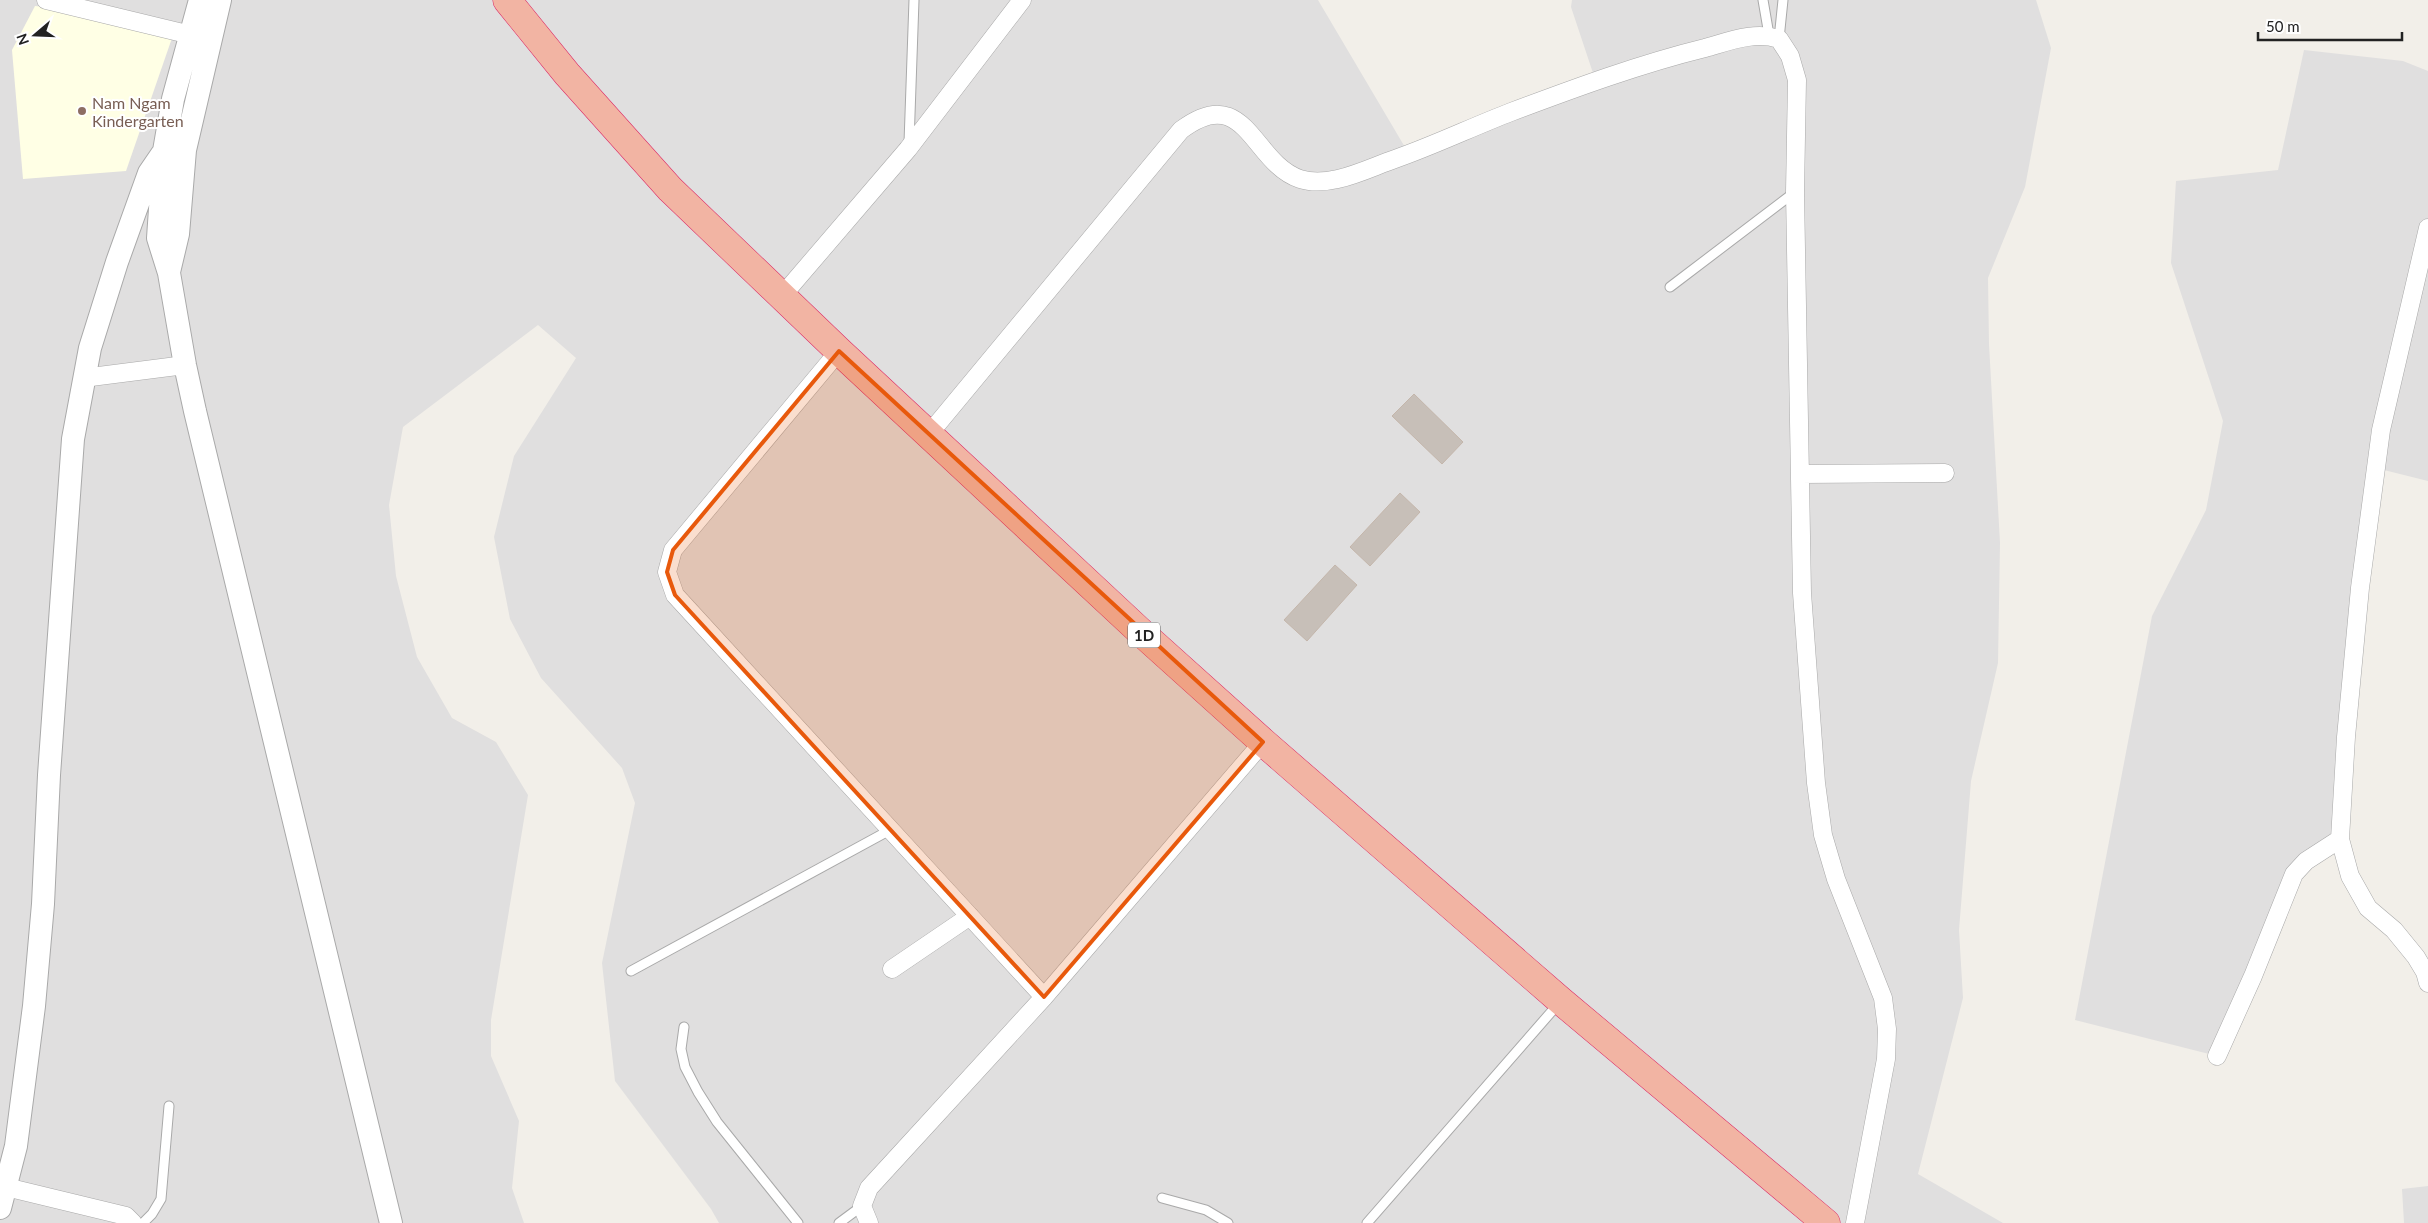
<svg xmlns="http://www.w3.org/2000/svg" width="2428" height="1223" font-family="Lato,sans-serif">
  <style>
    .residential { fill: #e0dfdf }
    .education { fill: #ffffe5 }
    .building { fill: #c7bfb8; stroke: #c4b6ab }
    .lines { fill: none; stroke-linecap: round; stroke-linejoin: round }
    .service-casing { stroke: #a9a9a9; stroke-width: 11 }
    .minor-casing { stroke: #a9a9a9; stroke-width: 19 }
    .tertiary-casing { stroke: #a9a9a9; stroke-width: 24 }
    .trunk-casing { stroke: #dc2a67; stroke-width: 29 }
    .service { stroke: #fff; stroke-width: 9 }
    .minor { stroke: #fff; stroke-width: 18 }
    .tertiary { stroke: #fff; stroke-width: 22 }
    .trunk { stroke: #f2b4a3; stroke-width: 28 }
    .marked { fill: #e8590c; fill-opacity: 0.2; stroke: #e8590c; stroke-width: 4; stroke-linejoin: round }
    .education-dot { fill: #8d6e63; stroke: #fff; stroke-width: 2 }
    .labels { text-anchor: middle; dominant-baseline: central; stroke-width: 4; stroke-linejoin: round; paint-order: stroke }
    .shield { fill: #fff; stroke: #646464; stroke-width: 1 }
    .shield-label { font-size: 15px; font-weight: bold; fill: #222 }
    .education-label { font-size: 16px; fill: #785e54; stroke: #fff; text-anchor: start }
  </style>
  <rect width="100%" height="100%" fill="#f2efe9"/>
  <path class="residential" d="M0,0H1318L1409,154L1596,82L1571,7L1572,0H2036L2051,48L2025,187L1988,278L1989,344L2000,543L1998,663L1971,781L1959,930L1963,998L1918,1174L2003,1223H719L711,1209L615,1081L602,963L635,803L622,768L541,678L510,619L494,537L514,456L576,358L538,325L403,427L389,505L396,576L417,657L452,718L496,742L528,795L491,1020V1056L519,1121L512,1188L524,1223H0Z
    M2304,50L2403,61L2428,71V481L2376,468L2340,839L2306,861L2217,1056L2075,1020L2152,616L2206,510L2223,421L2171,263L2176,181L2278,170Z
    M2428,1186V1223H2404L2402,1189Z"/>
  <path class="education" d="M35,6L80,11L172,38L126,171L23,179L12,50Z"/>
  <path class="building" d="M1414,394L1463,442L1442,464L1392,416Z
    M1400,493L1420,512L1370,566L1350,547Z
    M1335,565L1357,585L1307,641L1284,620Z"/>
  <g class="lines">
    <g class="service-casing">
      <path id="service" d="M1763,0L1769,35
        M1779,39L1783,0
        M909,143L914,0
        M1670,287L1795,192
        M631,971L890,830
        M684,1027L681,1049L685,1067L698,1092L717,1122L798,1223
        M1162,1198L1206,1210L1228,1223
        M143,1223L152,1214L161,1199L169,1106
        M839,1223L862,1206
        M1367,1223L1559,1003"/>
    </g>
    <g class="minor-casing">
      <path id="minor" d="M46,0L191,35
        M2428,228L2381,430L2360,588L2346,737L2340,839L2350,876L2368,908L2394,930L2416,957L2425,972L2428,983
        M782,296L908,149L1022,0
        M839,351L673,550L667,572L675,595L1044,997
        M83,378L185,365
        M929,434L1181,130C1246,81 1252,163 1300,179C1330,189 1368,168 1395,159C1435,145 1472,127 1511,112C1575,88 1640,64 1705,48C1730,41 1755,31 1779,39L1790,56L1797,80L1795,192L1802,593L1816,783L1823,835L1836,879L1883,998L1887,1029L1886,1059L1855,1223
        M1800,474L1945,473
        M892,969L970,916
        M2217,1056L2253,976L2294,874L2306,861L2340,839
        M6,1187L126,1216L133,1223
        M869,1223L862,1206L869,1188L1044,997L1263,742"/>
    </g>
    <g class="tertiary-casing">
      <path id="tertiary" d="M200,0L173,99L164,151L158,238L169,273L185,365L195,411L391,1223
        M169,272L178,234L185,150L220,0
        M0,1208L16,1146L34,1006L43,904L49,775L73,439L90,348L117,262L149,173L162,154"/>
    </g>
    <g class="trunk-casing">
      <path id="trunk" d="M507,0L567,74L670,189L839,351L1144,635L1263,742L1561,1001L1826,1223"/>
    </g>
    <use href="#service" class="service"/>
    <use href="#minor" class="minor"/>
    <use href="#tertiary" class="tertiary"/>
    <use href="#trunk" class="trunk"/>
  </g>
  <path class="marked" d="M839,351L1263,742L1044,997L675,595L667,572L673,550Z"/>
  <circle class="education-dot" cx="82" cy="111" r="5"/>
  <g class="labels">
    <rect class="shield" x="1128" y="622.5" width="32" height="25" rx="4"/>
    <g class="shield-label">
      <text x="1144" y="635">1D</text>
    </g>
    <g class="education-label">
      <text x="92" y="102">Nam Ngam<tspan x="92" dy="18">Kindergarten</tspan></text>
    </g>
  </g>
  <g transform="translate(35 35) rotate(251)" stroke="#ffffff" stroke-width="4" paint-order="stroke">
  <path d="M0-4L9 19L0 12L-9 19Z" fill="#222222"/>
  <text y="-8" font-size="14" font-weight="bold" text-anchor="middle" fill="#222222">N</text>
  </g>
  <path d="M2258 32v8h144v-8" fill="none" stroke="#222222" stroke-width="2.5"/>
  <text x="2266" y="32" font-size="15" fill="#222222" stroke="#ffffff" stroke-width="4" paint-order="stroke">50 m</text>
</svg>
